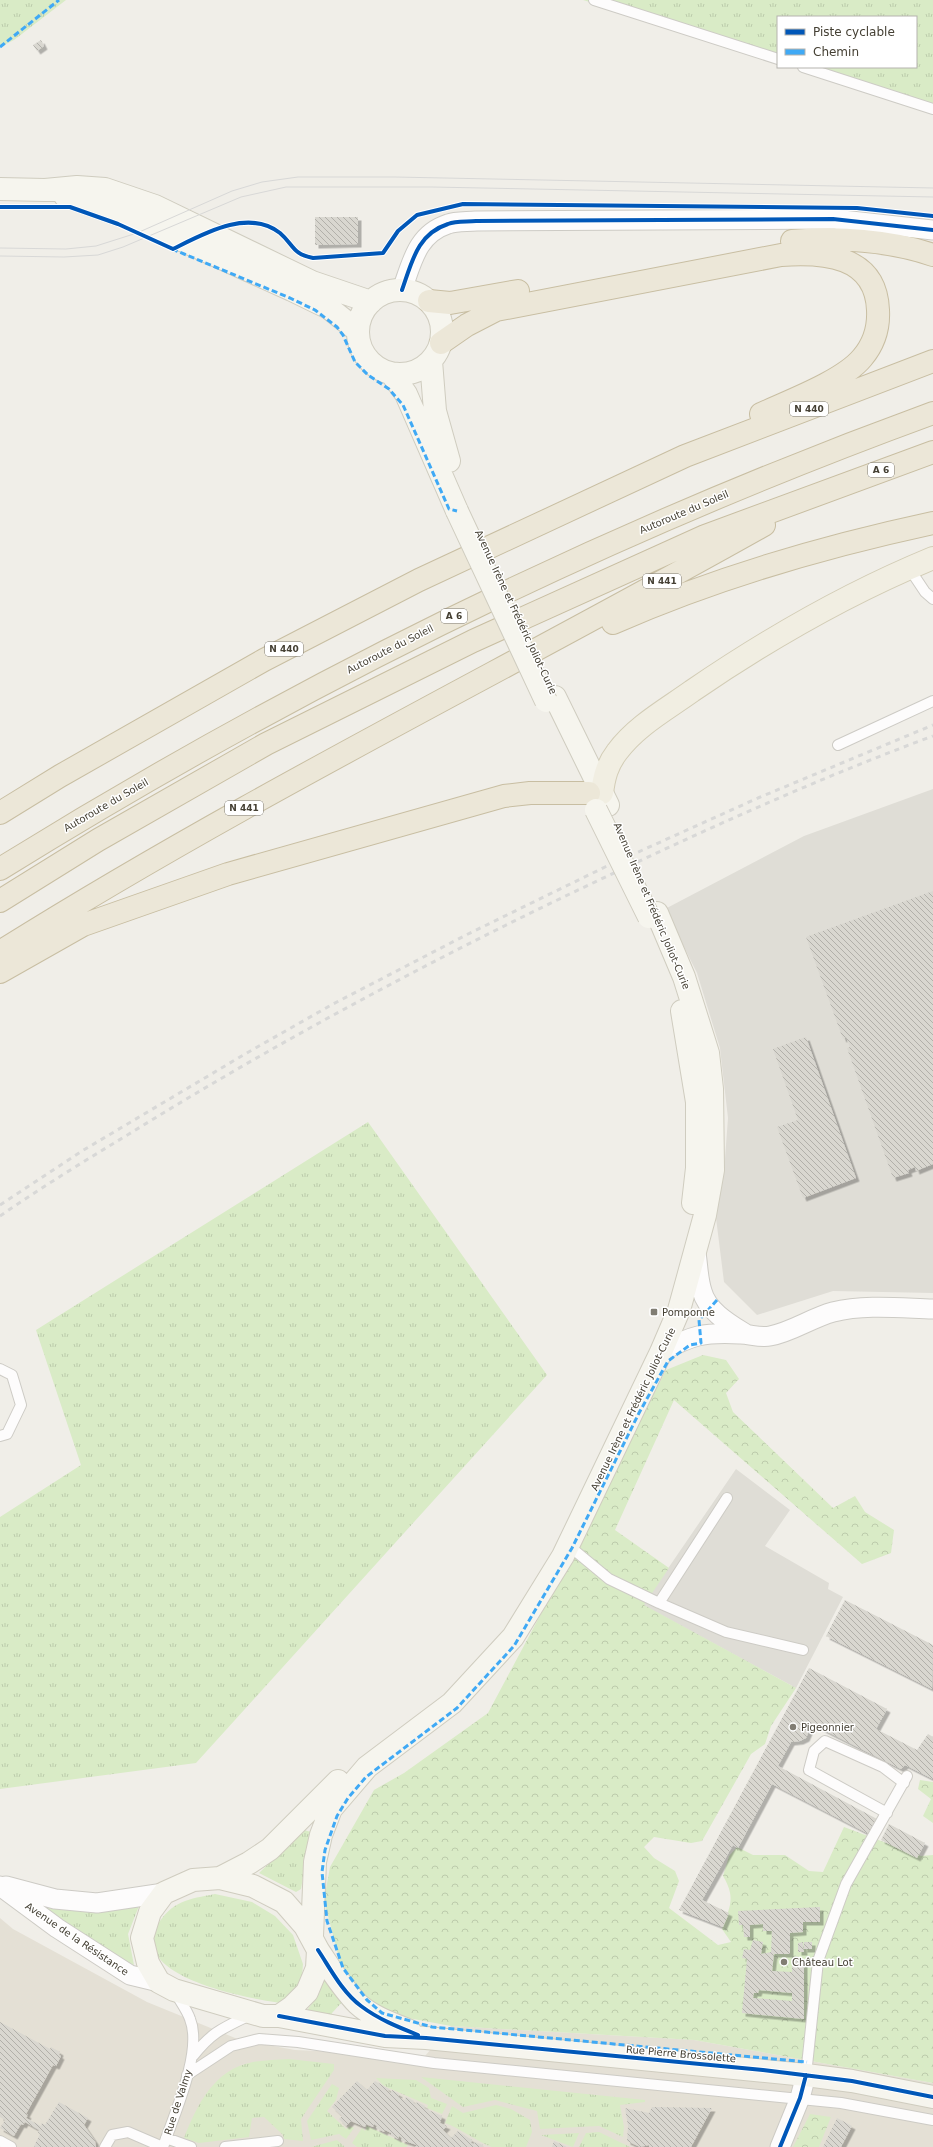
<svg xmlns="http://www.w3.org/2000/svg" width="933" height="2147" font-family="'DejaVu Sans',sans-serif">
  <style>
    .residential { fill: #e4e0d5 }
    .industrial { fill: #dfddd6 }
    .grass { fill: url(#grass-tufts) }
    .forest { fill: url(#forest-crowns) }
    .building { fill: url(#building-back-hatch); fill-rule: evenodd; filter: url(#shadow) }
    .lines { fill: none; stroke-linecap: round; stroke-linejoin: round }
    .lane-casing { stroke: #cdcbc5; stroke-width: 12 }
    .street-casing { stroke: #cdcbc5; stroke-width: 21 }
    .secondary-casing { stroke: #cfccbf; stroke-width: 24 }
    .primary-casing { stroke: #d2ccb5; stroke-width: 24 }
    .highway-casing { stroke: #c8bea2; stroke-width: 24 }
    .lane { stroke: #fdfcfc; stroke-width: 10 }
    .street { stroke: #fdfcfc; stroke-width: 19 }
    .secondary { stroke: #f6f5ee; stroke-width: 22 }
    .primary { stroke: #f1eee2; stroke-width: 22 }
    .highway { stroke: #ece7d8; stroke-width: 22 }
    .tram { stroke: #d8d8d7; stroke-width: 1 }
    .rail { stroke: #d8d8d7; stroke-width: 3; stroke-dasharray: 5 5; stroke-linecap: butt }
    .secondary-bridge-casing { stroke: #cfccbf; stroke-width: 24; stroke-linecap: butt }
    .secondary-bridge { stroke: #f6f5ee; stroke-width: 22 }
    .quiet { stroke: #3fa9f5; stroke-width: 3; stroke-dasharray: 6 3; stroke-linecap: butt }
    .cycleway-casing { stroke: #fff; stroke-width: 6 }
    .cycleway { stroke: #0057b8; stroke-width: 4 }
    .poi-dot { fill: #817d73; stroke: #fff; stroke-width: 1.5 }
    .labels { text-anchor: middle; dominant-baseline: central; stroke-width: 3; stroke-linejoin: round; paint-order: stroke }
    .shield { fill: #fff; stroke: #7d7971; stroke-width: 1 }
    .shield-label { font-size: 9px; font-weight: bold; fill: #454034 }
    .street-label { font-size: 10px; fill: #454034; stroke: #fff }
    .poi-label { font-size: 10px; fill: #454034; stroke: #fff; text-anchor: start }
  </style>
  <defs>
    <pattern id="grass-tufts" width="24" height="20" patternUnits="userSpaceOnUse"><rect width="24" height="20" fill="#d9ebc6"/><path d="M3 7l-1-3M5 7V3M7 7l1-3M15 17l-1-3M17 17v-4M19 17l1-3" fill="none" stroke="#bccbab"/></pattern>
    <pattern id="forest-crowns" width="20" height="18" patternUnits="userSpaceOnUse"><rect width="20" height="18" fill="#d9ebc6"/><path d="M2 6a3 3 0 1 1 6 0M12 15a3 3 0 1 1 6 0" fill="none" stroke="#bccbab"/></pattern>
    <pattern id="building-back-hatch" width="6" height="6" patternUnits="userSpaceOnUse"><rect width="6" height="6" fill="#d9d7d0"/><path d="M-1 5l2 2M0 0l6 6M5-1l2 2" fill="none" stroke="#b2b0aa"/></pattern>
    <filter id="shadow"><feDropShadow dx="3.5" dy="3.5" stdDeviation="0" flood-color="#0004"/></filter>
  </defs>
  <rect width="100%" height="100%" fill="#f0eee8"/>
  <path class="residential" d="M0,1918L13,1929L147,2002L240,2040L295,2050L425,2056L451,2026L694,2040L933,2083V2147H0Z"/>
  <path class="industrial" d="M933,789V1293L833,1291L757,1315L724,1282L716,1218L724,1172L728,1118L720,1048L697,973L665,909L804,836Z
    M736,1469L790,1510L765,1546L829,1583L828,1589L843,1597L796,1688L643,1605Z"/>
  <path class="grass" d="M0,0H66L14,40L0,47Z
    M583,0H933V106L804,67H916V17H778V59Z
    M368,1122L547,1375L196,1763L0,1789V1517L81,1465L36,1330Z
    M304,1830L311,1832L301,1889L296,1892L259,1873Z
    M215,1894L252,1902L275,1916L293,1935L303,1964L302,1977L296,1992L281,2003C250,1999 128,1977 157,1926C171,1901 189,1899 215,1894Z
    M45,1905L77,1911L139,1906L128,1934L134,1965L113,1956L44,1911Z
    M324,1978L344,2000L332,2013L329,2021L305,2013L319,1994Z
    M289,2059L334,2064V2070L301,2119L303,2141L284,2139L283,2135L264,2117L252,2118L249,2137L199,2143L184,2138C197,2105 214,2069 253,2062C265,2060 277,2060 289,2059Z
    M421,2077L645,2100V2102L620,2105L624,2127L623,2137L599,2126L540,2129L537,2111L495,2100L463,2107Z
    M376,2078L416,2080L429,2088L431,2098L447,2104L442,2114L427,2108L428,2105L384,2086Z
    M332,2084L339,2088L336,2100L327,2111L346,2129L350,2126L354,2128L346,2139L339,2134L311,2140L307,2121Z
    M496,2105L511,2109L530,2120L532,2132L526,2147C516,2147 502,2147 492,2147C475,2141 462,2129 445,2123L452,2106L463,2113Z
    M367,2126L408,2145L406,2147H357L352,2143L362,2128L365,2131Z
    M599,2132L630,2147H579L586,2133Z
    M579,2133L573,2147L541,2135Z
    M337,2140L345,2147H311Z"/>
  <path class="forest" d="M703,1355L726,1360L739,1379L726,1393L733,1412L833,1508L855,1496L865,1512L894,1530L891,1553L862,1564L674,1400L615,1530L669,1568L644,1605L796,1688L771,1726L765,1744L751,1754L746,1763L702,1841L691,1843L654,1837L644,1847L654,1858L675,1871L679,1881L669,1908L718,1945L731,1942L722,1929C730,1906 736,1898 723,1876L729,1856L737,1847L753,1855H785L809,1871L823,1872L844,1827L921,1856L933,1855V2083L694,2040L451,2026L408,2018L371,2003L343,1974L324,1900L330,1867L374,1790L404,1773L488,1713L566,1567L666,1370Z
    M920,1780L933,1782V1823L923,1816L931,1799L918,1789Z
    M810,2114L831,2117L819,2147H793Z"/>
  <path class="building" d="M41,40L44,46L37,51L33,45Z
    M315,217H358V244L315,245Z
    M933,891V1164L916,1171L915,1167L908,1170L909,1173L893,1178L847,1048L850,1047L846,1037L843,1039L806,937Z
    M806,1037L856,1178L803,1198L777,1127L798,1120L773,1049Z
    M845,1600L933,1645L932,1689L826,1636Z
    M809,1668L887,1709L876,1729L917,1750L928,1734L933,1737V1779L905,1765L901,1769L808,1722L809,1731L806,1738L800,1741L791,1742L778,1766L877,1819L869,1834L772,1784L738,1848L733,1845L702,1900L729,1913L723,1927L679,1910Z
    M889,1824L925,1843L917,1858L881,1840Z
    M820,1907V1922H803V1932L790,1933V1954H774L772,1971L792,1972V1960H804V2019L742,2013L747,1959L742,1958L744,1949L750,1950L753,1940L763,1942L761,1954L771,1952L772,1931H763V1924L750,1925V1937H744L743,1925H739L738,1911ZM759,1990L792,1993V2001L753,1998L754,1993H758Z
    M803,1942L804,1952H798V1943Z
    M804,1942H812V1949H804Z
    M0,2022L50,2049L51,2047L60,2052L59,2055L61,2056L56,2066L53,2065L26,2114L28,2115L26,2118L41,2126L42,2123L45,2125L59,2102L88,2118L84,2125L95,2141L96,2147H35L34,2146L40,2134L38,2133L39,2130L25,2122L23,2125L21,2124L14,2136L0,2128L5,2120L0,2117Z
    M357,2081L367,2090L375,2081L389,2089L388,2091L391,2093L392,2090L399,2094L398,2097L405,2100L406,2097L414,2101L413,2103L416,2104L417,2102L425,2106L424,2108L442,2116L440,2123L447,2126L443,2130L451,2138L458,2131L472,2140L471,2143L474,2144L475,2142L483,2145V2147H415L417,2145L401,2140L402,2138L399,2136L398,2139L391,2135V2133L385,2130L384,2132L376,2128L377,2126L374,2124L373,2127L366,2124L365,2127L351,2121L346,2126L339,2119L342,2116L332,2107Z
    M652,2107L712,2108L691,2147H649V2145L640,2147L627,2141L628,2126L625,2108L649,2113Z
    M837,2118L852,2126L841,2147H823Z
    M554,2141L567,2147H552Z"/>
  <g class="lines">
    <g class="lane-casing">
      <path id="lane" d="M594,0L778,59
        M803,67L933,109
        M909,568L925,592L933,599
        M838,745L933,701
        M0,1369L12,1375L21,1405L7,1434L0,1436
        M568,1545L609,1579L659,1603L726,1632L803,1650
        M659,1603L727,1498
        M887,1813L809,1770L814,1751L825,1741L883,1767L904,1783
        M193,2056C212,2032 223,2028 250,2015
        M187,2075L231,2046L259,2039L298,2042L434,2063L841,2103L933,2120
        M806,2075L818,1961L846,1884L907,1776
        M166,2138L191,2147
        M0,2141L11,2147
        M105,2147L112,2135L128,2132L163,2147
        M163,2147C174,2115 203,2051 190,2019C187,2010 180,2001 175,1992
        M225,2147L278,2141"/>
    </g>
    <g class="street-casing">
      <path id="street" d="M402,290C412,262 417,234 448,224C456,221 467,222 476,221L833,219L933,230
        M696,1253C698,1265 698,1279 702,1291C707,1311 730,1324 746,1334
        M661,1352C692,1335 704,1332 740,1334C750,1334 760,1338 770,1336C792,1332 811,1318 833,1312C865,1304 900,1308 933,1309
        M0,1886L57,1928L130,1975L159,1982
        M6,1886L55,1899L97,1903L164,1893
        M780,2147L800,2098L806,2075"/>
    </g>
    <g class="secondary-casing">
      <path id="secondary" d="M0,189L45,190L77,187L105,189L155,206L312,282L371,302
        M65,196L113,209L292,290L329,308L358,331
        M358 332a42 42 0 1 1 84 0a42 42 0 1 1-84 0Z
        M431,361L435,411L449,461
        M391,373L406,394L457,511
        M555,697L608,805
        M682,1011L697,1102V1168L693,1203
        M220,1878L249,1863L270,1849L338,1781
        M312,1936L315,1862L321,1835L331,1809L367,1767L452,1703L513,1637L563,1556L661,1352L679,1310L705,1215L713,1170L712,1089L708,1053L684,977L657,913
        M318,1950C330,1968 342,1988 358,2004C372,2017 393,2024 410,2031
        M279,2016L292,2007L307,1992L317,1968L318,1950L305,1926L284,1902L253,1886L220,1878L193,1880L164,1893L150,1912L142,1938L148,1963L159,1982L174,1990L263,2016H279L385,2036L426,2038L806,2075L852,2081L933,2097"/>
    </g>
    <g class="primary-casing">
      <path id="primary" d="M602,793C604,777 607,765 617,752C636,726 667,709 692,691C768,639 848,593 933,558"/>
    </g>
    <g class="highway-casing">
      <path id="highway" d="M792,241C837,237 890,240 933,255
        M429,301L450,303L518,291
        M441,343L467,325L496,310L781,255C823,252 876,255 878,310C879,328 874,344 862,358C843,381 789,401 761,414
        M613,623C713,579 826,546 933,523
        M0,813L60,776L264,660L419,580L685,456L933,361
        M0,869C295,686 607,532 933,413
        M0,901L98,840L266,744L473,641L705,536L933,452
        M0,952C247,797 510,668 764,525
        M0,972L83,925L228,874L504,796L530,793H589"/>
    </g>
    <use href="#lane" class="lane"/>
    <use href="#street" class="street"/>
    <use href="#secondary" class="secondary"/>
    <use href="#primary" class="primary"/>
    <use href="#highway" class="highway"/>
    <path class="tram" d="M0,248L66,249L96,246L137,233L232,191L262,182L298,177H395L933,188
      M0,256L64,257L98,255L123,247L241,197L286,187H432L933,197"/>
    <path class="rail" d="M0,1205L82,1151L245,1054L333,1004L466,935L605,867L758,798L933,725
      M0,1216C42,1187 86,1160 129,1134C266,1049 407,973 551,903C676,843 803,784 933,736"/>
    <g class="secondary-bridge-casing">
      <path id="secondary-bridge" d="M457,511L546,701
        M596,810L649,917"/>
    </g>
    <use href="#secondary-bridge" class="secondary-bridge"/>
    <path class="quiet" d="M0,47L59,0
      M172,249L290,298L315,310L337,327L343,335L355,362L368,375L389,389L403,405L449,509L457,511
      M717,1300L699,1320L701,1343L690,1345L668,1361L639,1413L572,1548L514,1646L457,1708L366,1777L348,1798L337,1816L325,1850L322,1872L327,1921L343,1968L367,2000L382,2013L432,2027L807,2062"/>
    <g class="cycleway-casing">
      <path id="cycleway" d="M0,207H70L118,224L173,249C203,234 248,208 280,233C294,245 292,254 313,258L383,253L398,231L417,215L463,204L857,208L933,216
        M402,290C412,262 417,234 448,224C456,221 467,222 476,221L833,219L933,230
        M318,1950C330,1968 342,1992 361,2006C378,2019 398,2027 418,2035
        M279,2016L385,2036L426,2038L763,2070L852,2081L933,2097
        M780,2147L800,2098L806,2075"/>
    </g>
    <use href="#cycleway" class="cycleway"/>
  </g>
  <g class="poi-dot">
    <rect x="650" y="1308" width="8" height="8" rx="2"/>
    <circle cx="793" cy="1727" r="4"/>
    <circle cx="784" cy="1962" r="4"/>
  </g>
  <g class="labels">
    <g class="shield">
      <rect x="790" y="402" width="38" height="14" rx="3"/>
      <rect x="868" y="463" width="26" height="14" rx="3"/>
      <rect x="643" y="574" width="38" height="14" rx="3"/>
      <rect x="441" y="609" width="26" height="14" rx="3"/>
      <rect x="265" y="642" width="38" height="14" rx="3"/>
      <rect x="225" y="801" width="38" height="14" rx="3"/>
    </g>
    <g class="shield-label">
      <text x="809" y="409">N 440</text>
      <text x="881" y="470">A 6</text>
      <text x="662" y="581">N 441</text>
      <text x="454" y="616">A 6</text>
      <text x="284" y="649">N 440</text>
      <text x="244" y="808">N 441</text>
    </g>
    <g class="street-label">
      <text transform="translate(684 512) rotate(-23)">Autoroute du Soleil</text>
      <text transform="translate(516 612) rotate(65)">Avenue Irène et Frédéric Joliot-Curie</text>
      <text transform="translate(390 649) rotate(-27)">Autoroute du Soleil</text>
      <text transform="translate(106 805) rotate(-30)">Autoroute du Soleil</text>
      <text transform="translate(652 906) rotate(67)">Avenue Irène et Frédéric Joliot-Curie</text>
      <text transform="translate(633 1409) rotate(-64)">Avenue Irène et Frédéric Joliot-Curie</text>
      <text transform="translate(77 1939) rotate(34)">Avenue de la Résistance</text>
      <text transform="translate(681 2054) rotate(5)">Rue Pierre Brossolette</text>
      <text transform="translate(178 2102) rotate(-72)">Rue de Valmy</text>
    </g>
    <g class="poi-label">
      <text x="662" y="1312">Pomponne</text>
      <text x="801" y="1727">Pigeonnier</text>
      <text x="792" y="1962">Château Lot</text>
    </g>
  </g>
  <rect x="777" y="16" width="140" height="52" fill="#ffffff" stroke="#b5b3ae"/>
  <rect x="785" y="29" width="20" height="6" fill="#0057b8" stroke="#b5b3ae"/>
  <text x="813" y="36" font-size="12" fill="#454034">Piste cyclable</text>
  <rect x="785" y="49" width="20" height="6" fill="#3fa9f5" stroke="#b5b3ae"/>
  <text x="813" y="56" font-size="12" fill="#454034">Chemin</text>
</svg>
